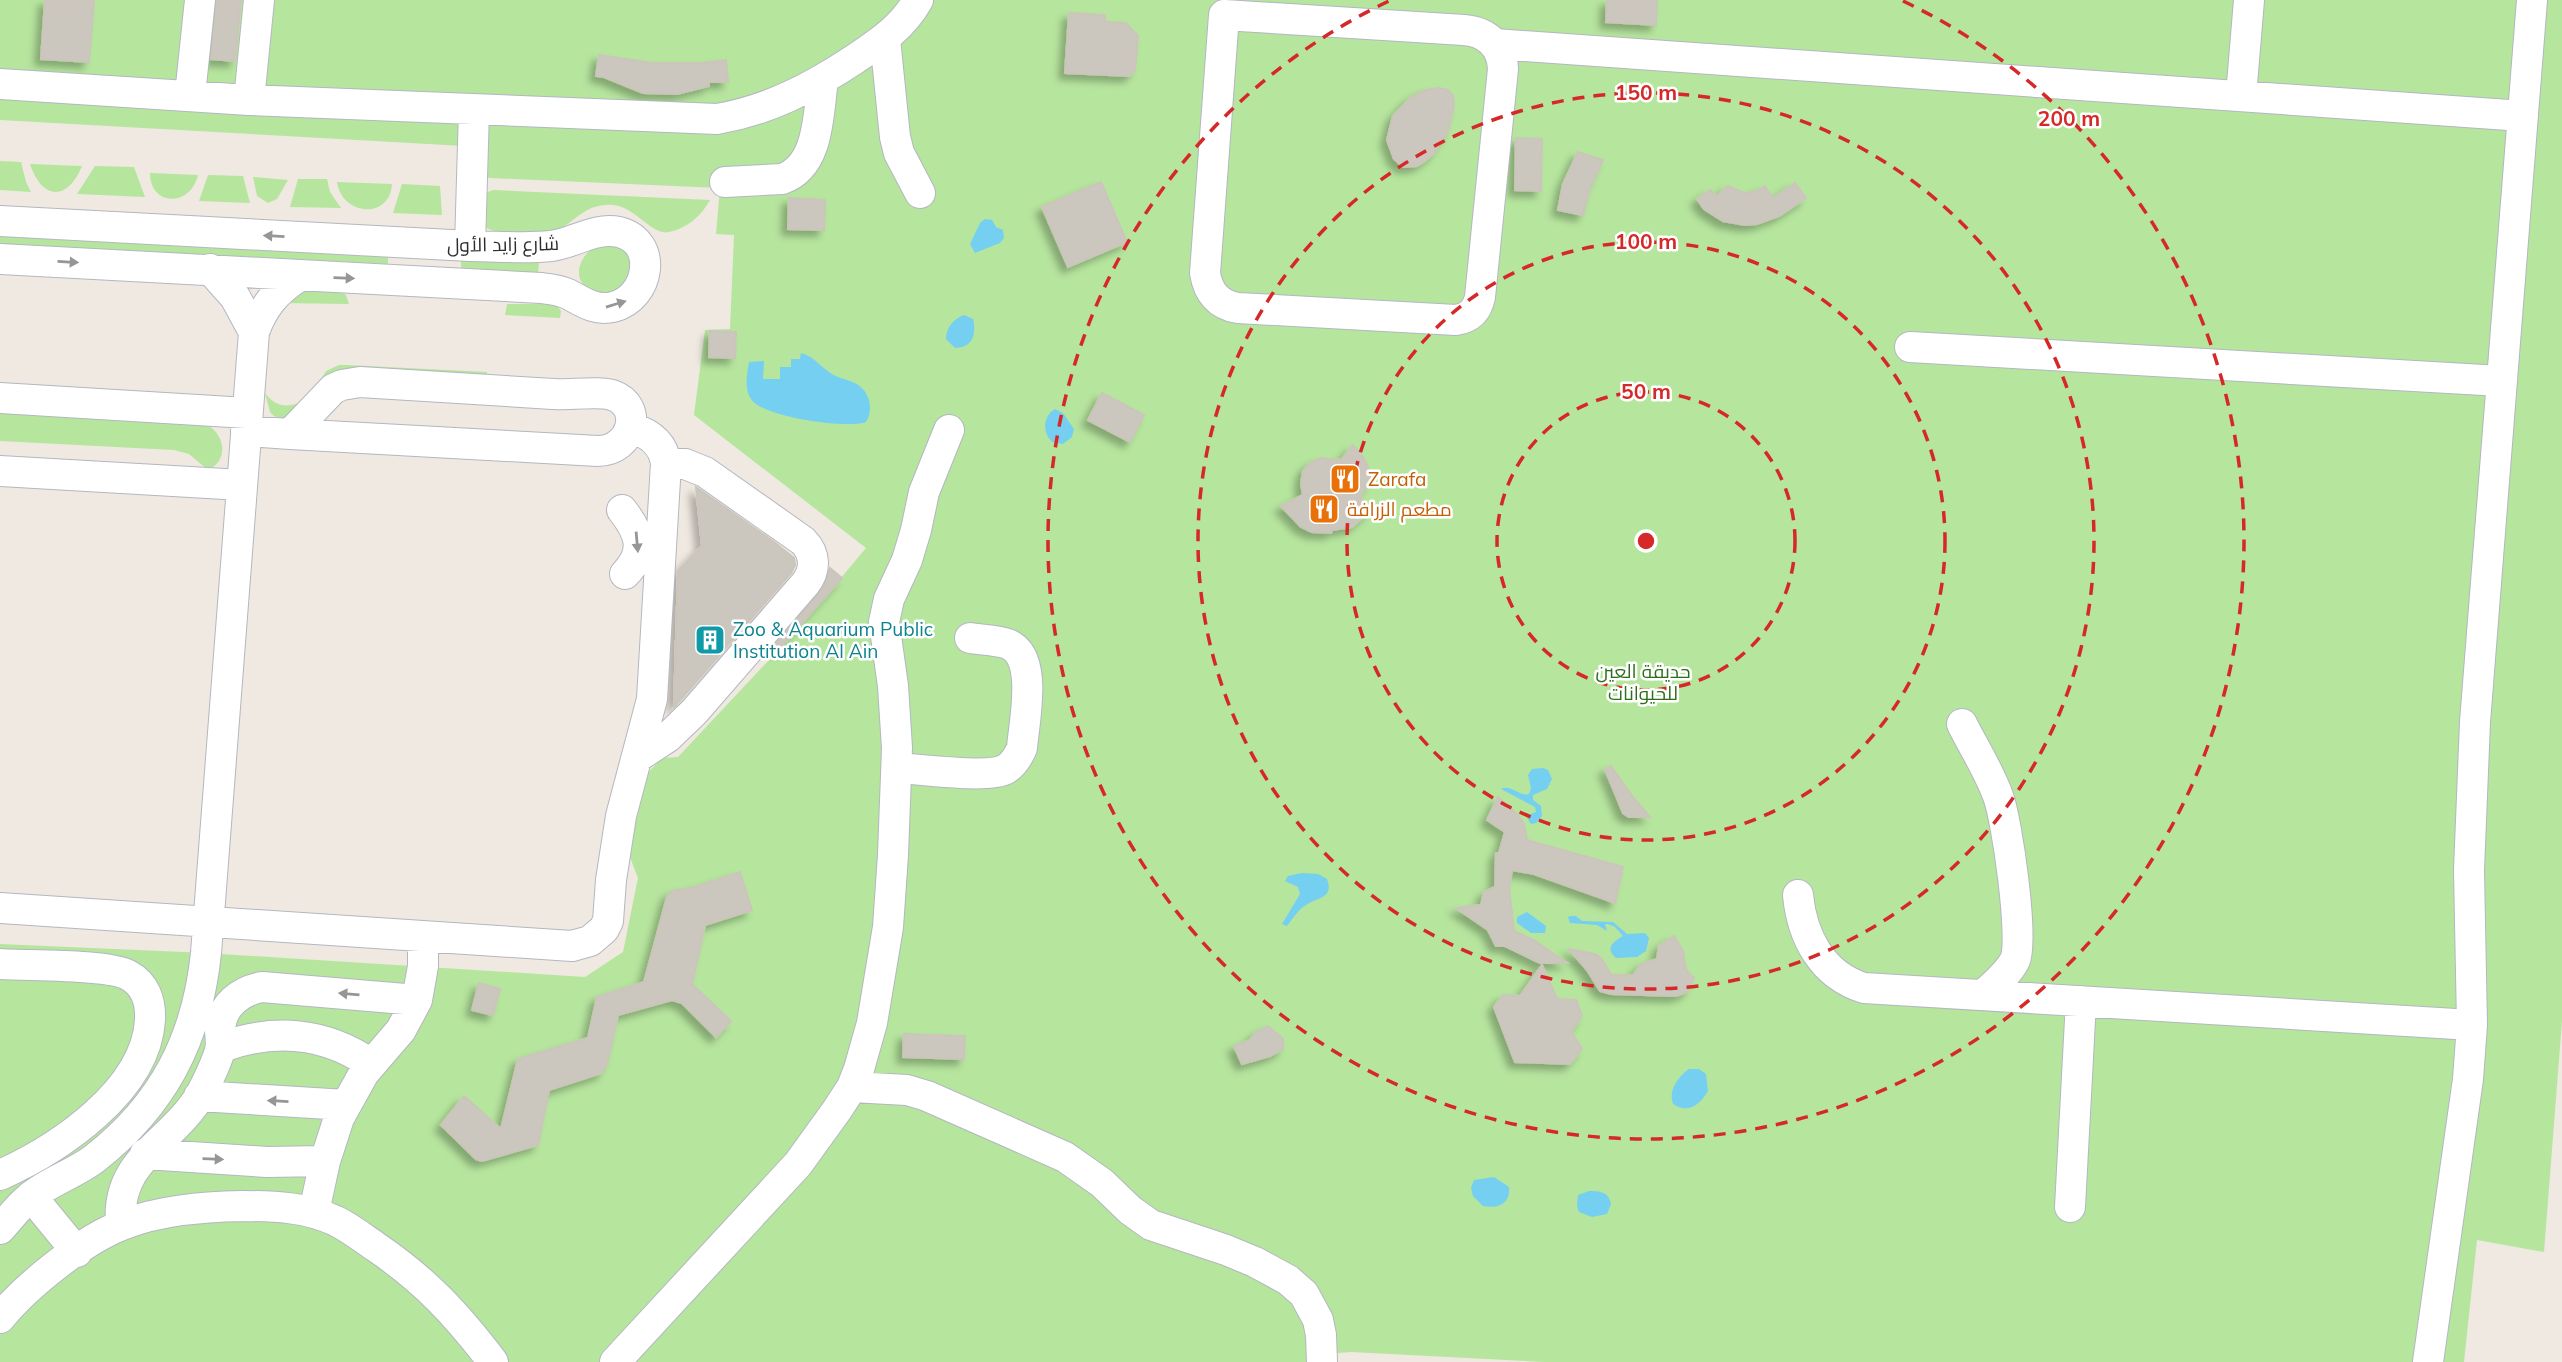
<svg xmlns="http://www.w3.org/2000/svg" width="2562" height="1362" font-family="Mulish,Cairo,sans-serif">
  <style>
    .green { fill: #b6e59e }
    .water { fill: #75cff0 }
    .building { fill: #cbc7bf; stroke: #cbc5ba; stroke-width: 2; filter: url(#shadow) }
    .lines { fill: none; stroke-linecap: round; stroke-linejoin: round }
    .minor-casing { stroke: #b4b7c1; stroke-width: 32 }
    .minor { stroke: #fff; stroke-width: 30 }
    .oneway { fill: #969696 }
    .ring { fill: none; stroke: #d62828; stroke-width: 3.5; stroke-dasharray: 12 9 }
    .labels { text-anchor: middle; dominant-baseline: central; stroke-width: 5; stroke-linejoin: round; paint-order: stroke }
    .street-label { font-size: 19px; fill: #2e2e2e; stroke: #fff }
    .food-label { font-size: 19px; fill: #c56008; stroke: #fff; text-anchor: start }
    .culture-label { font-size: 19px; fill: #0d838f; stroke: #fff; text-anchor: start }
    .park-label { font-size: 19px; fill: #2c6e1b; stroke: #fff }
    .centre { fill: #d62828; stroke: #fff; stroke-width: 3.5 }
    .ring-label { font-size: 21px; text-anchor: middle; font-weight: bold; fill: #d62828; stroke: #fff; stroke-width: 5; stroke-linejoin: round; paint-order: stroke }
  </style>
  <defs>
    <filter id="shadow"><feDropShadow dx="-6" dy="6" stdDeviation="3.5" flood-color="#0004"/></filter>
  </defs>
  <rect width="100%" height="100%" fill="#efe9e1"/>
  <path class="green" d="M0,0H2562V1021L2544,1252L2477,1240L2464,1362H1544L1351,1352L1313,1355V1362H0V944L206,953L585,977L623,952L638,878L628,852L641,780L662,758L678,757L798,629L866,548L694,415L705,330L730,329L734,235L716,234L720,188L489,178L485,176L482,147L0,120Z
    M0,161L21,162L26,182L31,192L0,190Z
    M30,164L82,166C68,201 42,201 30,164Z
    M95,166L134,167L145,197L77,194Z
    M150,173L198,175C191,207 150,207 150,173Z
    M208,175L243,176L250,203L199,201Z
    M253,177L288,180L277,199L268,203L257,196Z
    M298,179H327L330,192L341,208L290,207Z
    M337,182L392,184C390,220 342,216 337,182Z
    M402,184L440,186L442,215L393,213Z
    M493,190L710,200C701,216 688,228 669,232C652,236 636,207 613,205C582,203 575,225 551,233C539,237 527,235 514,234C503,233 493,232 483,226V194Z
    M0,236L388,255V264L0,244Z
    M597,245C627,246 632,251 631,282L605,297C600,294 593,292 588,289C570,276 582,253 597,245Z
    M461,257L539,262L538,275L461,271Z
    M304,290L343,293L346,295L349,304L281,303Z
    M507,304H556L561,311L560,318L505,315Z
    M339,365H347L487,372V377L318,384L326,371Z
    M265,393C275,406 285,408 299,403L285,420L274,416L270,412Z
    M0,411L208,425C225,436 229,460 208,470L189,454L174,450L0,441Z"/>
  <path class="water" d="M985,219L992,220L996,227L1003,230L1004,238L1000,243L975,253L970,244L980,223Z
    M964,315L973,319C977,335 972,348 955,348L946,339C946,328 953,319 964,315Z
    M801,353C813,356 819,365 829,372C837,378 846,379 855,383C870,391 874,409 866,422C847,429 762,417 751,399C744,389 747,373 749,362L764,361L763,379H780V367H791V359H800Z
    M1055,409L1063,413L1074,429L1072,437L1063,444L1052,442C1042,432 1043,416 1055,409Z
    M1543,768L1548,770L1552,779L1547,789L1533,795V800L1541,806L1542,816L1536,823L1531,824L1527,818L1528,815L1536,812L1535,807L1501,789C1511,784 1519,797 1529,794L1531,788L1528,775L1532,769Z
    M1302,873L1318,874L1327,879C1334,898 1319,897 1306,905C1298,910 1293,918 1287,926L1282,924L1300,894L1298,887L1285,881L1288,876Z
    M1527,912L1546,926L1545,933H1531L1517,923V917Z
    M1571,916H1576L1582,921L1613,922L1627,934L1645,933L1649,938L1646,951L1637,957L1616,958C1604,948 1614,941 1623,936L1615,927L1608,924H1605L1607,931L1597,925L1570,923L1568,917Z
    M1689,1069H1699L1706,1074L1708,1091C1700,1105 1688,1114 1673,1104C1668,1090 1678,1077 1689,1069Z
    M1494,1177L1509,1187C1511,1204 1497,1209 1483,1206L1473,1196L1471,1188L1474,1180Z
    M1589,1191C1600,1191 1609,1192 1611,1204L1607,1214L1592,1217L1579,1212L1577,1206L1578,1195Z"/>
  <path class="building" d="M45,0H94L89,62L41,59Z
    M217,0H241L235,61L211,59Z
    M1607,0H1657L1656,25L1606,22Z
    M1069,13L1105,15V22L1126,23L1138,36L1135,70L1129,76L1065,73Z
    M599,55L653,63H702L726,60L728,82H709V86L677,94L643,93L604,77L596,76Z
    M1438,88L1448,90L1453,96L1454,106L1448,131L1434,153L1425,161L1417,166L1403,167L1394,159L1387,140L1393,116L1410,98L1425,90Z
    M1516,138L1542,139L1541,191L1515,190Z
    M1578,152L1603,160L1590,188L1583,215L1558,210L1563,184Z
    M1101,182L1127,242L1068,267L1042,207Z
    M1795,183L1806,198L1779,216L1757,224L1745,225L1723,221L1704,209L1697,199L1710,190L1717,196L1728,186L1744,193L1755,192L1765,186L1773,198Z
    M789,198L825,200L824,230L788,229Z
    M710,331L736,332L735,358L709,357Z
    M1102,393L1144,415L1130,442L1088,420Z
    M1353,445L1365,460L1370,472V481L1360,496L1370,511L1352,527L1332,530L1331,533L1312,532L1301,527L1281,506L1303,495L1301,484L1303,471L1309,464L1320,458L1341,460Z
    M696,487L774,542L794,558L795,565L791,573L674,707L678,571L702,546Z
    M830,568L842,578L778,650L774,646L823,588Z
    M1611,766L1632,796L1650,817H1629L1623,813L1605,769Z
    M1498,797L1518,815L1524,824L1527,840L1623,867L1615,903L1534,874L1512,870L1509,887L1514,931L1534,940L1567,963H1540L1505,946H1496L1488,930L1456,908L1481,905L1484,892L1495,887L1496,853H1499L1505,832L1487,820Z
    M740,872L752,910L705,925L692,984L731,1021L716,1037L682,1003L672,1000L618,1015L608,1061L602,1073L549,1090L538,1145L482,1161L476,1159L441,1125L464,1096L501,1129L518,1059L588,1038L597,997L644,982L667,897L672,891L695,887Z
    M1674,936L1683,951L1686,970L1694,978L1687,992L1676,996L1611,994L1600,991L1587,970L1569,949L1595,954L1602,959L1611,975H1633L1641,964L1657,959L1659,946Z
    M1542,965L1557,999L1576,1000L1582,1016L1571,1031L1582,1049L1570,1064L1515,1062L1494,1007L1503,995L1520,996Z
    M479,983L500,989L493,1015L472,1010Z
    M1268,1026L1283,1039V1049L1270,1056L1242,1064L1234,1046L1250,1040L1254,1034Z
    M904,1034L965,1036L964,1059L903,1057Z"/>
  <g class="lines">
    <g class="minor-casing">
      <path id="minor" d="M1224,15L1464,30C1487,32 1502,45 1503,69L1480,297C1477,311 1469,318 1456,320L1238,308C1218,305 1208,292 1205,273Z
        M885,39L895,137L899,153L920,193
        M1495,44L2523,116
        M0,84L249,100L717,119C769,110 811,88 855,59C880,42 903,27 918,0
        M190,95L200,0
        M2241,96L2249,0
        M249,100L259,0
        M725,182L782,179C820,166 818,113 823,80
        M0,221L470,246C496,246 525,249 551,246C575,243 594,227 619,232C659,242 650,298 613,307C595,311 583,302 568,294C560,290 550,289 541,288L0,259
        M470,246L474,110
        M210,269L235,297L254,332
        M1910,347L2501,381
        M0,398L247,413
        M246,431L290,434L598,451C632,451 645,406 612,395C600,391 568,395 553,394C489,390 425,386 360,382L342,385L333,389L290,434
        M0,471L242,485
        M622,510C640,533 647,551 625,574
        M1962,724C1974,748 1989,771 1998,796C2007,820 2024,939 2015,960C2008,974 1994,985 1983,995
        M639,756L668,737L694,712L805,584C816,570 816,554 803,541L705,472L685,464L666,463
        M897,768C920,769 989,779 1006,769C1014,764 1018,757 1022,748C1024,721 1039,657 1008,644C997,640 982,640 970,638
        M1798,895C1802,937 1822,975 1864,988L2472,1025
        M0,908L572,946L590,941L604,929L608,921L611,880L621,816L652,699L666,463C663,443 649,433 631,428
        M0,964C28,966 107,964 128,975C145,984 151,1001 150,1020C146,1091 58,1149 0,1175
        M222,1047C274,1028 325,1032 371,1064
        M852,1087L907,1090L927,1096L1065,1157L1102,1183L1130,1210L1151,1225L1226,1250L1255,1262L1288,1280L1304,1294L1318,1320L1321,1335L1322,1362
        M199,1096L346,1105
        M145,1154L267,1162L325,1161
        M31,1196L77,1252
        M2070,1207L2081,1001
        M314,1212L325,1161L339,1118L364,1073L401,1030L417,1000L423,966V937
        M121,1225C115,1158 172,1144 201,1094C208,1080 216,1065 220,1050C222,1043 220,1036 220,1029C222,1005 240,991 262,987L417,1000
        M0,1229C9,1219 20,1205 29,1198C48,1182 74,1174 94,1159C163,1105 197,1040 206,953L254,332C263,307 276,291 298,277
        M0,1318C26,1286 83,1240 122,1225C160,1210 202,1207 242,1206C275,1206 306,1207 336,1221C350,1228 363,1238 376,1247C426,1281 457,1315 493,1362
        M615,1362L798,1164L837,1110L852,1087L859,1069L872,1023L888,927L893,855L897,748L893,686L884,622L889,599L907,560L916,530L924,492L949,430
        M2428,1362L2468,1079L2472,1025L2469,870L2475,722L2532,0"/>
    </g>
    <use href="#minor" class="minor"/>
  </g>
  <defs><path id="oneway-solid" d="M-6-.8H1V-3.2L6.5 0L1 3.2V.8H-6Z" transform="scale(1.75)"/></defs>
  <g class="oneway">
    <use href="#oneway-solid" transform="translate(274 236) rotate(-177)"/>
    <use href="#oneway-solid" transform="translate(68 262) rotate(3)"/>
    <use href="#oneway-solid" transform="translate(344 278) rotate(2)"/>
    <use href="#oneway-solid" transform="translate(616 304) rotate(-17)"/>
    <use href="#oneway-solid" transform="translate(637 542) rotate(85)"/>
    <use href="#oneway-solid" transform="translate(349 994) rotate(-175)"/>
    <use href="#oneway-solid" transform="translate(278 1101) rotate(-177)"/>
    <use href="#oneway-solid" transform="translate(213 1159) rotate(2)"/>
  </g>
  <g class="ring">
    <circle cx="1646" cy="541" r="149"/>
    <circle cx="1646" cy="541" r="299"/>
    <circle cx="1646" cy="541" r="448"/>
    <path d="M1903 1A598 598 0 1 1 1389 1"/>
  </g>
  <defs>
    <g id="restaurant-square" transform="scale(1.575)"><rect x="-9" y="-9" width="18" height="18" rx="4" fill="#e8710a" stroke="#fff"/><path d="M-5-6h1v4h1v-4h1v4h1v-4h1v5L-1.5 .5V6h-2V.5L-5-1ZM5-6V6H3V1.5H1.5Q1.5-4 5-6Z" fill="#fff"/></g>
    <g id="building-square" transform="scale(1.575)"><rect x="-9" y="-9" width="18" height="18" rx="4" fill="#0f9aa8" stroke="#fff"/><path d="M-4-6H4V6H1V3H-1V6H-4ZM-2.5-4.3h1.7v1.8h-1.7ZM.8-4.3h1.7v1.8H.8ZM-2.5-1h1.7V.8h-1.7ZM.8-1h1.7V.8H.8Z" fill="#fff"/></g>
  </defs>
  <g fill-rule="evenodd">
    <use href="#restaurant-square" x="1345" y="479"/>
    <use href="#restaurant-square" x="1324" y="509"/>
    <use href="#building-square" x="710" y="640"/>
  </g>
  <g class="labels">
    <g class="street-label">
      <text transform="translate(503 244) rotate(-1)">شارع زايد الأول</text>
    </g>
    <g class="food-label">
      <text x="1368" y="479">Zarafa</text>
      <text x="1347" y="509">مطعم الزرافة</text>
    </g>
    <g class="culture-label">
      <text x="733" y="629">Zoo &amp; Aquarium Public<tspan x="733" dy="22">Institution Al Ain</tspan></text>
    </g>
    <g class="park-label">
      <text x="1643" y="671">حديقة العين<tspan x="1643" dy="22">للحيوانات</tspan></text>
    </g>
  </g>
  <circle cx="1646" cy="541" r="10" class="centre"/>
  <g class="ring-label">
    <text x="1646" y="100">150 m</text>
    <text x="2069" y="126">200 m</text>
    <text x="1646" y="249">100 m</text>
    <text x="1646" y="399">50 m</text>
  </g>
</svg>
